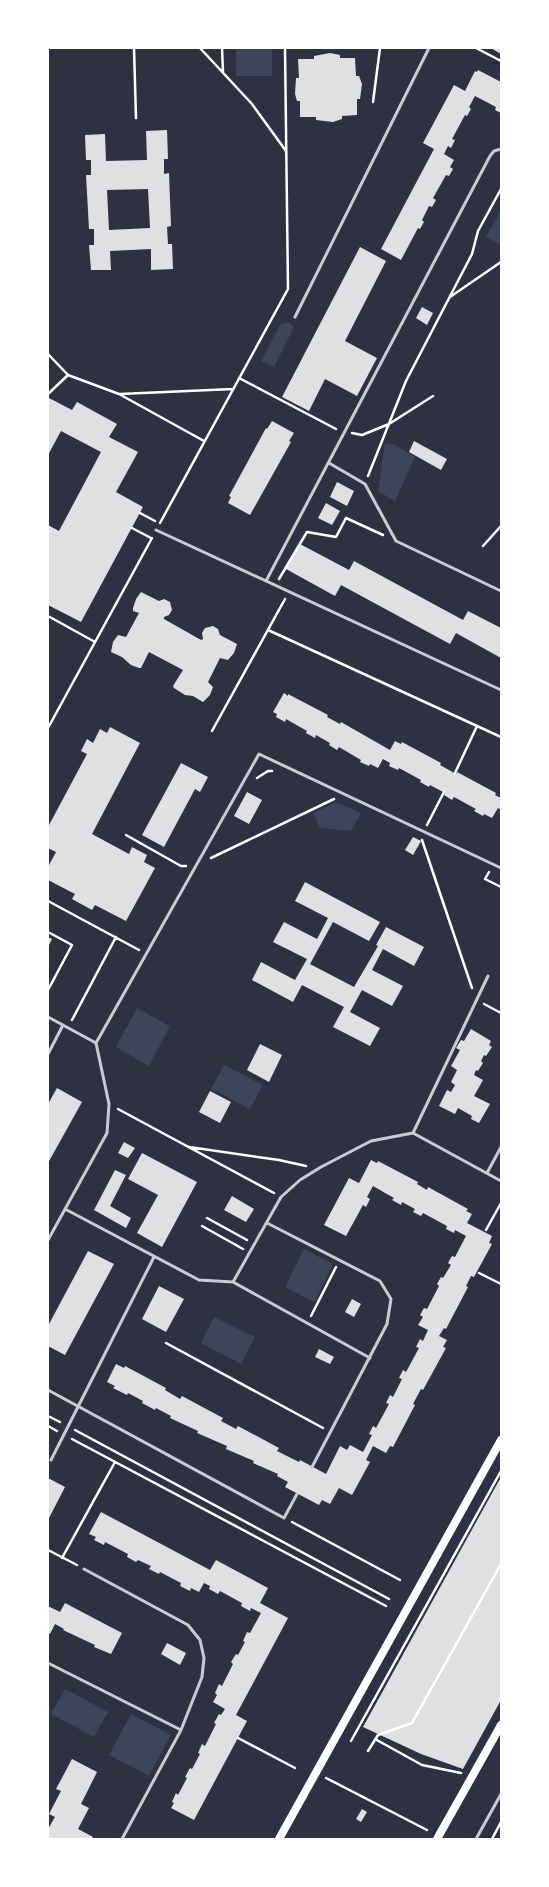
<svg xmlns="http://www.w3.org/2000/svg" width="549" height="1887" font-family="Helvetica,sans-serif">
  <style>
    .green { fill: #3c4559 }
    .building { fill: #e0e0e3; fill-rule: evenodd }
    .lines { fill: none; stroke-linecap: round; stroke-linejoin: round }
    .path { stroke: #fff; stroke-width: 2.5 }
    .service { stroke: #caccd0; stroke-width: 3 }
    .secondary { stroke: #fff; stroke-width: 8 }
  </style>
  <rect width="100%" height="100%" fill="#2d3142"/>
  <path class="green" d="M236,48H272V76H236Z
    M501,210V245L486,237Z
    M288,322L294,327L274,367L261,361L280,325Z
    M385,443L395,445L415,457L395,501L378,491Z
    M336,802L361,813L351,831L320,828L313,813Z
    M137,1008L170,1026L149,1066L116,1047Z
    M224,1065L263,1085L250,1109L211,1089Z
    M304,1249L333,1264L314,1302L285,1287Z
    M214,1317L255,1337L241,1364L201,1343Z
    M65,1689L108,1712L94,1737L51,1714Z
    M131,1714L171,1735L149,1776L109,1755Z"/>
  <path class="building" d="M491,48H501V54Z
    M330,53L340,55V58H355L356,76H359L362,84L360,99H357V115L342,116V119L333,122L316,120V117H300V101H297L295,94L296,78H299L298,59H314V56Z
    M478,70L501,82V113L495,110L496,107L475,96L469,107L471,109L467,116L465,115L452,139L455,140L451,148L448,146L444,154L454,160L450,167L453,169L449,176L446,175L433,198L436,200L432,207L429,206L422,220L424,222L420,229L418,228L401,260L381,249L434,149L423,143L454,85L465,91L475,71L477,72Z
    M167,130L168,159H164V174L169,173L171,226L167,227L168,244H172L173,269L151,270V249L110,251L111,270H91L89,245H94V229H89L86,175H91V160H86L85,135L105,134L106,161L147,160L146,131ZM148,189L150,228L109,230L107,190Z
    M360,247L386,261L345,341L377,358L357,396L325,379L309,411L282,397Z
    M422,307L433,313L427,325L416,318Z
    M49,398L72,410L77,402L117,424L109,437L138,452L116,492L143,507L81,622L48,605V525L59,531L101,452L61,431L48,455Z
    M272,421L294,433L289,441L291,442L250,515L228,503L231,497L229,496L266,428L267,429Z
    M414,441L447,459L441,470L409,452Z
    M337,482L354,491L347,506L330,497Z
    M326,503L340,511L332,525L318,518Z
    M300,544L349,570L354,561L463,620L468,611L501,628V658L456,633L450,644L341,585L335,596L286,569Z
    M141,592L159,601L164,599L170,602L172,610L169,615L164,617V619L201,640L203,639L202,633L205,628L213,626L218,629L220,635L237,644L234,653L228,660L220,658L208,682L213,687L210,695L203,702L193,696L185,695L174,688L173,686L183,670L149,652L141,668H139L131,665L122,657L111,652L113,642L118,635L126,637L139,613L133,611V608L136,599Z
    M284,693L288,696V694L328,715L327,717L340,724L341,722L390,750L395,741L401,744L402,742L441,763L440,765L456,774L457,772L496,793L495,795L501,798V810L498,808L492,818L484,814L483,816L474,811L476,809L454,797L452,800L444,795L445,793L430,785L429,787L420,782L421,780L399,768L398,770L389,766L390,763L383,759L378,768L370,764L369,766L360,762L361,760L339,747L337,750L329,745L330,743L316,735L315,738L306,733L307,731L286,719L285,722L276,717L277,714L273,712Z
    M110,727L140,743L92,834L129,854L132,847L147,855L144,862L155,868L126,921L95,905L92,910L72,899L75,894L48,880V867L56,852L48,848V827L87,754L81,751L87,739L93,743L100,729L107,733Z
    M181,763L208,777L200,792L195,789L164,847L142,835Z
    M247,792L262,800L249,824L234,816Z
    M413,837L421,841L413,855L405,850Z
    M305,882L380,922L369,941L333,922L310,964L354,987L378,946L376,945L386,927L424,947L414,966L383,949L372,970L403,986L392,1006L362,990L350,1012L380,1028L370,1046L333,1027L344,1007L302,985L293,1002L252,980L261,962L295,980L307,959L273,942L284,922L317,939L328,918L295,901Z
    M48,937L52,939L48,947Z
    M471,1029L491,1041L489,1045L492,1047L486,1056L484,1055L481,1061L483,1063L478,1071L476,1070L474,1075L483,1080L474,1096L490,1104L479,1123L471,1119L472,1116L458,1108L455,1114L439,1106L447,1090L451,1092L455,1085L451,1082L457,1070L451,1066L460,1050L456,1048L461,1040L464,1041Z
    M260,1044L282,1055L269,1082L247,1070Z
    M57,1088L82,1102L48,1163V1104Z
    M210,1091L231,1102L220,1123L199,1112Z
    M124,1142L135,1148L128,1158L118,1153Z
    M142,1153L197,1182L162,1247L137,1233L158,1195L128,1179Z
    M371,1160L377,1163L378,1161L418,1182L417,1184L427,1190L428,1187L468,1209L466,1211L472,1214L467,1223L492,1236L489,1243L492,1244L474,1277L471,1276L466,1286L468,1287L446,1329L444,1328L439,1336L447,1340L443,1347L446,1348L423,1390L421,1389L413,1404L415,1405L393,1447L390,1446L386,1453L373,1446L366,1460L370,1462L352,1495L339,1488L330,1504L322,1500L319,1505L285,1487L288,1482L277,1476L278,1474L253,1463L254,1461L226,1449L227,1446L197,1433L198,1431L170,1418L171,1416L156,1408L155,1410L142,1403L143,1401L128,1393L127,1395L113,1388L115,1386L107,1382L116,1364L124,1368L125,1366L166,1388L165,1390L180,1399L182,1396L223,1418L221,1421L236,1429L238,1426L279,1448L277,1451L299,1462L300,1460L326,1474L340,1446L347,1450L350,1445L363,1452L372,1435L369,1434L373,1426L376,1428L389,1404L386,1403L390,1395L393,1397L402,1379L399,1378L403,1370L406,1372L419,1348L416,1347L420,1339L423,1341L428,1330L418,1325L423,1317L420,1315L424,1308L427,1309L439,1286L437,1284L441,1277L443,1278L451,1265L448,1263L452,1256L455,1257L466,1236L455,1230L454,1233L446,1229L447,1226L423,1213L421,1216L413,1212L415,1209L402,1202L401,1205L392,1200L394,1198L373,1186L367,1197L370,1199L366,1207L363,1205L346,1236L324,1225L349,1178L359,1183Z
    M115,1170L126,1175L110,1206L131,1218L126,1228L94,1210Z
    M232,1196L254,1209L246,1222L224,1210Z
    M88,1251L114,1264L65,1355L48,1346V1326Z
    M159,1286L184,1299L166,1332L142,1319Z
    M352,1299L361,1304L354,1317L345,1312Z
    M319,1349L334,1357L330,1364L315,1357Z
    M501,1477V1700L463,1769L421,1754L363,1727Z
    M48,1478L65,1487L48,1520Z
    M101,1512L210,1570L216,1560L268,1588L260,1603L288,1618L236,1715L247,1721L194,1820L171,1808L174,1803L172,1802L176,1793L178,1795L187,1778L185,1777L190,1768L192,1769L200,1754L198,1753L202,1744L205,1746L216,1724L214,1723L219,1714L221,1715L225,1709L213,1702L217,1695L215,1693L219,1684L222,1686L233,1664L231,1662L236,1654L238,1655L245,1642L243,1641L247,1632L250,1633L261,1613L251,1608L250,1611L241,1606L242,1603L220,1591L218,1594L209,1589L210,1586L204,1583L199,1592L191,1588L190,1591L180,1586L181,1583L160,1572L159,1574L149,1569L151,1566L138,1560L136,1562L127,1557L128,1554L105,1542L104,1545L94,1540L96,1537L89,1534Z
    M65,1603L122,1633L111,1654L94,1647L95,1645L63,1630L64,1629L55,1624L50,1634L48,1633V1606L60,1612Z
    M167,1643L186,1653L180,1665L161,1654Z
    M72,1759L97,1772L81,1804L89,1808L78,1829L93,1837L92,1839H48V1829L55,1817L49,1814L61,1791L56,1789Z
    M362,1809L367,1812L361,1822L356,1819Z"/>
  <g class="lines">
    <path class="path" d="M134,48L136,118
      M200,48L252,104L286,151
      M222,48L223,72
      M476,48L501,61
      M373,102L380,48
      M450,297L501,262
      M48,354L68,375L119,394L204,441
      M239,378L336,429
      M48,394L68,375
      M120,394L233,389
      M352,433L362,435L389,424L433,396
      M368,476L406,381L472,254L478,231L501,189
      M140,513L155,521
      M160,523L288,289L285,48
      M132,528L151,538
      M483,546L501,526
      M279,579L307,532L336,537L346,518L383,535
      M48,616L95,642
      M268,630L501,737
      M48,728L152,538
      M212,731L285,599
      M455,773L477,726
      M257,778L268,771H272
      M427,825L444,792
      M126,835L181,866H186
      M422,840L472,988
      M211,858L334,799
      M489,872L485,879L501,887
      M48,901L139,950
      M48,932L72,945L48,990
      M484,1004L501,1013
      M72,1020L116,937
      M118,1109L274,1193
      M189,1147L279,1160L306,1166
      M207,1218L247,1240
      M202,1226L243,1249
      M486,1230L501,1203
      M479,1273L501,1284
      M311,1316L336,1267
      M166,1343L323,1428
      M48,1416L60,1422
      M48,1426L57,1431
      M75,1430L389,1599
      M72,1439L386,1606
      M292,1522L400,1580
      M48,1550L77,1565
      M62,1558L115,1462
      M238,1738L295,1768
      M375,1739L422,1765L461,1773
      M351,1741L501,1471
      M368,1751L378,1735L412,1723L501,1564
      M326,1778L427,1830
      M492,1839L501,1822"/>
    <path class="service" d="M295,317L429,48
      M329,463L365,484L396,541L501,591
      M156,530L501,690
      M266,581L490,156L494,151L501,149
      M48,1017L96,1043
      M48,1054L63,1025
      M413,1133L488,976
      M487,1173L501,1147
      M65,1209L199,1280L233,1282L281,1197L300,1180L321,1167L371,1141L413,1133L501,1181
      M267,1223L380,1281L391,1299L387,1324L312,1467
      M48,1240L107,1133L109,1104L96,1043L259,754L501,868
      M233,1282L370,1358
      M48,1390L284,1518L297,1494
      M51,1460L154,1257
      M84,1569L188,1625L200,1640L204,1658L202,1677L181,1730L122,1839
      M48,1663L181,1730
      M476,1839L501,1794"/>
    <path class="secondary" d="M279,1839L501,1440
      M437,1839L501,1725"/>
  </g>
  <rect width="549" height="1887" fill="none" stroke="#ffffff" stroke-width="98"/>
</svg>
